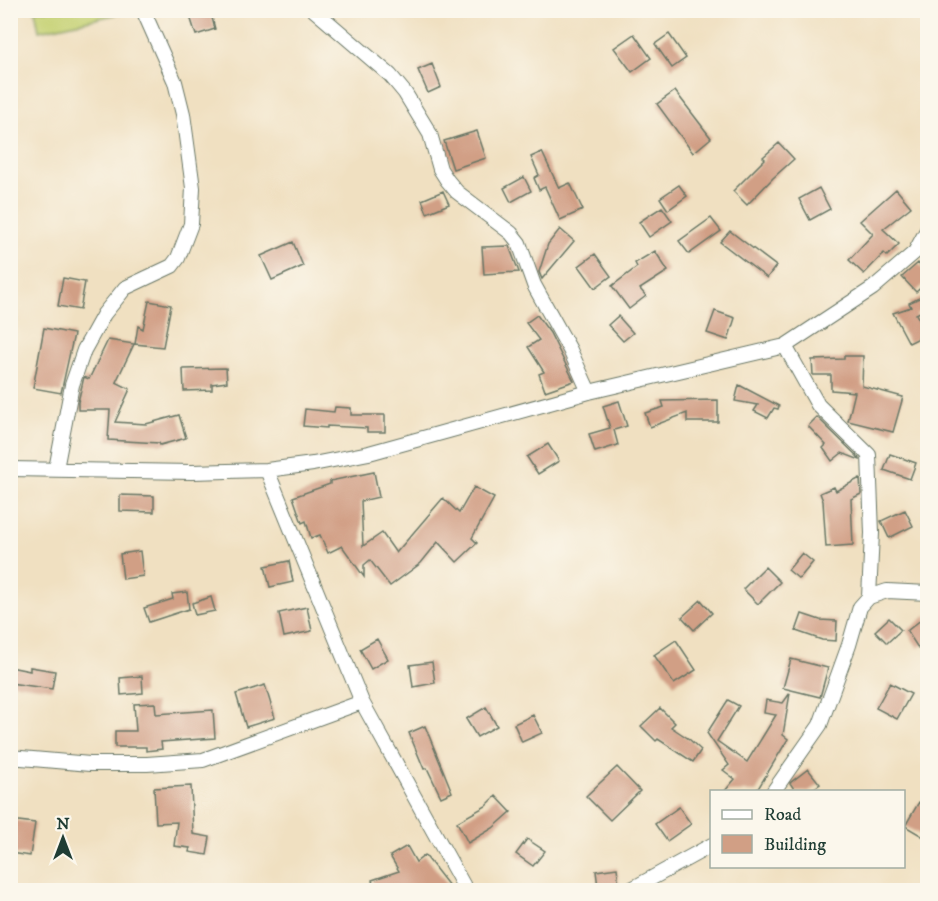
<svg xmlns="http://www.w3.org/2000/svg" width="938" height="901" font-family="'IM FELL DW Pica',serif">
  <style>
    .green { fill: #c6d274; stroke: #728854; stroke-width: 1.5 }
    .building { fill: #d19f85 }
    .lines { fill: none; stroke-linecap: round; stroke-linejoin: round }
    .street-casing { stroke: #687665; stroke-width: 16 }
    .street { stroke: #fff; stroke-width: 14 }
  </style>
  <rect width="100%" height="100%" fill="#fbf7ec"/>
  <filter id="ink" filterUnits="userSpaceOnUse"><feTurbulence type="fractalNoise" baseFrequency=".0167" numOctaves="2"/><feDisplacementMap in="SourceGraphic" scale="12" xChannelSelector="R" yChannelSelector="G"/><feConvolveMatrix kernelMatrix="1 2 1 2 8 2 1 2 1" color-interpolation-filters="sRGB"/></filter>
  <filter id="wash" filterUnits="userSpaceOnUse"><feTurbulence type="fractalNoise" baseFrequency=".008" numOctaves="4" result="noise"/><feDisplacementMap in="SourceGraphic" scale="24" xChannelSelector="R" yChannelSelector="G"/><feGaussianBlur stdDeviation="1.35" result="paint"/><feColorMatrix in="noise" values="0 0 0 0 0 0 0 0 0 0 0 0 0 0 0 0 0 1.4 0 .05"/><feComposite in="paint" operator="in"/></filter>
  <g filter="url(#wash)">
    <rect width="100%" height="100%" fill="#f0e0c1"/>
    <path class="green" d="M35,10H133V11L39,31Z"/>
    <g id="blocks">
      <path class="building" d="M188,10H210L215,29L196,35Z
        M634,34L651,58L632,72L614,48Z
        M669,34L686,58L672,68L655,44Z
        M432,64L441,87L428,93L418,70Z
        M675,91L711,138L693,153L657,104Z
        M477,131L486,158L453,169L444,141Z
        M779,143L794,159L773,178L747,205L733,191L765,159L763,157Z
        M542,152L559,188L570,183L583,210L560,220L545,187L539,190L534,178L539,175L531,157Z
        M524,177L531,191L511,202L504,188Z
        M679,185L687,196L668,210L660,198Z
        M819,188L830,209L810,220L799,199Z
        M896,189L911,207L883,229L899,244L887,256L884,253L864,274L849,260L873,234L860,221Z
        M443,191L449,204L427,213L422,200Z
        M662,207L672,221L649,237L639,222Z
        M711,218L721,231L689,254L679,241Z
        M560,229L574,241L542,279L539,272L548,244Z
        M730,231L776,266L767,278L720,242Z
        M293,242L303,266L272,280L261,256Z
        M509,246L519,272L484,274L482,247Z
        M655,251L668,271L640,289L646,296L629,309L612,286L637,267L635,263Z
        M595,254L611,276L595,288L579,266Z
        M918,263L927,273V282L916,292L902,277Z
        M63,278L85,282L80,310L58,306Z
        M921,297L926,309L916,314L927,334L909,343L893,313L911,307L909,303Z
        M149,301L171,305L163,347L135,344L138,326L143,329Z
        M715,311L735,318L728,340L707,333Z
        M537,315L550,333L574,381L545,391L539,374L544,372L528,347L539,340L526,323Z
        M618,316L633,333L623,341L608,325Z
        M44,328L74,334L61,393L33,388Z
        M108,340L134,344L116,382L130,389L115,422L146,424L179,415L186,438L160,445L159,443L108,440L110,410H78V402L84,377L89,379Z
        M844,356H863L862,386L903,397L893,432L848,421L855,392L831,390V375H813L812,360L844,359Z
        M226,368L227,382L212,384V390L184,391L183,369Z
        M739,385L779,406L778,409L774,408L768,418L754,411L758,405L735,401Z
        M718,400V422H687V413L650,427L645,413L664,407L662,401Z
        M619,401L627,426L614,430L618,445L595,452L589,434L610,428L603,406Z
        M335,407L351,408V415H385V432H367V428L327,426V428L303,426L305,409L334,412Z
        M817,417L860,459V460L842,453L832,461L823,448L826,445L808,426Z
        M548,444L559,461L538,474L527,457Z
        M890,454L916,463L910,479L884,470Z
        M374,472L379,497L361,501L363,546L382,533L396,553L443,498L459,513L474,487L494,498L472,538L477,543L457,562L438,542L421,563L390,586L370,560L364,565V577L342,546L328,553L320,535L311,538L306,521L302,523L293,497L330,484V481Z
        M860,478L861,494L851,499L853,545L826,547L823,501L820,493L834,487L836,491Z
        M120,495L154,496V512L120,511Z
        M905,510L913,526L889,538L881,521Z
        M140,551L143,576L123,579L120,554Z
        M802,553L813,562L799,579L788,570Z
        M289,561L293,582L270,587L265,566Z
        M765,567L780,582L758,604L743,589Z
        M187,592L189,609L149,622L144,608L173,599L172,594Z
        M211,597L215,611L195,615L192,603Z
        M701,600L712,613L694,630L682,617Z
        M307,607L312,631L284,637L279,613Z
        M802,614L820,620L837,621L836,641L822,640L796,631Z
        M927,615V642L918,648L907,631Z
        M889,618L901,630L887,643L875,631Z
        M377,639L388,659L371,669L360,649Z
        M676,640L696,670L674,684L654,655Z
        M791,659L828,668L820,697L783,688Z
        M432,662L435,683L413,687L410,665Z
        M10,667L30,671V667L55,671L52,689L10,683Z
        M142,676L143,693L121,695L120,678Z
        M890,683L911,694L897,719L876,708Z
        M265,685L275,718L246,727L236,694Z
        M790,693L783,735L788,739L756,792H724L735,779L723,770L729,765L707,733L728,700L739,706L717,741L747,762L776,715L764,713L766,700L783,703Z
        M155,703L156,714L213,710L215,738L161,742L162,749L146,751V747H115V731H136L134,704Z
        M486,707L497,726L477,737L466,719Z
        M660,708L675,723L671,727L689,739L701,750L693,762L658,739L656,741L641,726Z
        M533,715L542,733L522,742L514,724Z
        M425,726L452,792L441,797L427,768L424,769L409,733Z
        M617,767L640,791L610,820L586,796Z
        M808,769L820,784L809,792H796L790,783Z
        M191,786L193,834L210,837L207,855L189,852L190,848L174,846L177,822L156,823L154,788Z
        M496,796L511,812L493,828L468,843L457,822L486,806Z
        M919,802L927,807V839L905,826Z
        M679,807L691,824L667,841L655,824Z
        M10,820L35,823L30,856L10,853Z
        M527,839L545,851L533,866L516,854Z
        M407,846L416,862L425,855L453,891H375L372,880L399,871L390,856Z
        M617,868L619,884L598,887L596,871Z"/>
    </g>
  </g>
  <g filter="url(#ink)">
    <use href="#blocks" fill-opacity="0" stroke="#687665" stroke-width="1.5"/>
    <g class="lines">
      <g class="street-casing">
        <path id="street" d="M314,10L390,75L405,93L430,134L440,169L447,180L457,192L511,233L519,243L534,285L570,350L589,392
          M785,346L818,405L869,455L872,533L869,597
          M10,469L192,472L267,470L313,464L369,453L589,392L785,346L873,288L915,252L928,228
          M56,469L72,385L84,350L104,314L125,288L172,266L178,258L191,224L193,188L183,114L175,82L143,10
          M267,470L362,702L466,890
          M10,757L90,764H147L203,760L362,702
          M773,792L820,725L849,645L860,607L869,597L887,591L928,593
          M630,890L712,845"/>
      </g>
      <use href="#street" class="street"/>
    </g>
  </g>
  <rect width="938" height="901" fill="none" stroke="#fbf7ec" stroke-width="36"/>
  <rect x="710" y="790" width="195" height="78" fill="#fbf7ec" stroke="#a3ada2" stroke-width="1.5"/>
  <rect x="722" y="810" width="30" height="9" fill="#ffffff" stroke="#a3ada2" stroke-width="1.5"/>
  <text x="764" y="820" font-size="18" fill="#1f3d34">Road</text>
  <rect x="722" y="835" width="30" height="18" fill="#d19f85" stroke="#a3ada2" stroke-width="1.5"/>
  <text x="764" y="850" font-size="18" fill="#1f3d34">Building</text>
  <g transform="translate(63 838)" stroke="#fbf7ec" stroke-width="4.5" paint-order="stroke">
  <path d="M0-4.5L10 22L0 15L-10 22Z" fill="#1f3d34"/>
  <text y="-9" font-size="16" font-weight="bold" text-anchor="middle" fill="#1f3d34">N</text>
  </g>
</svg>
